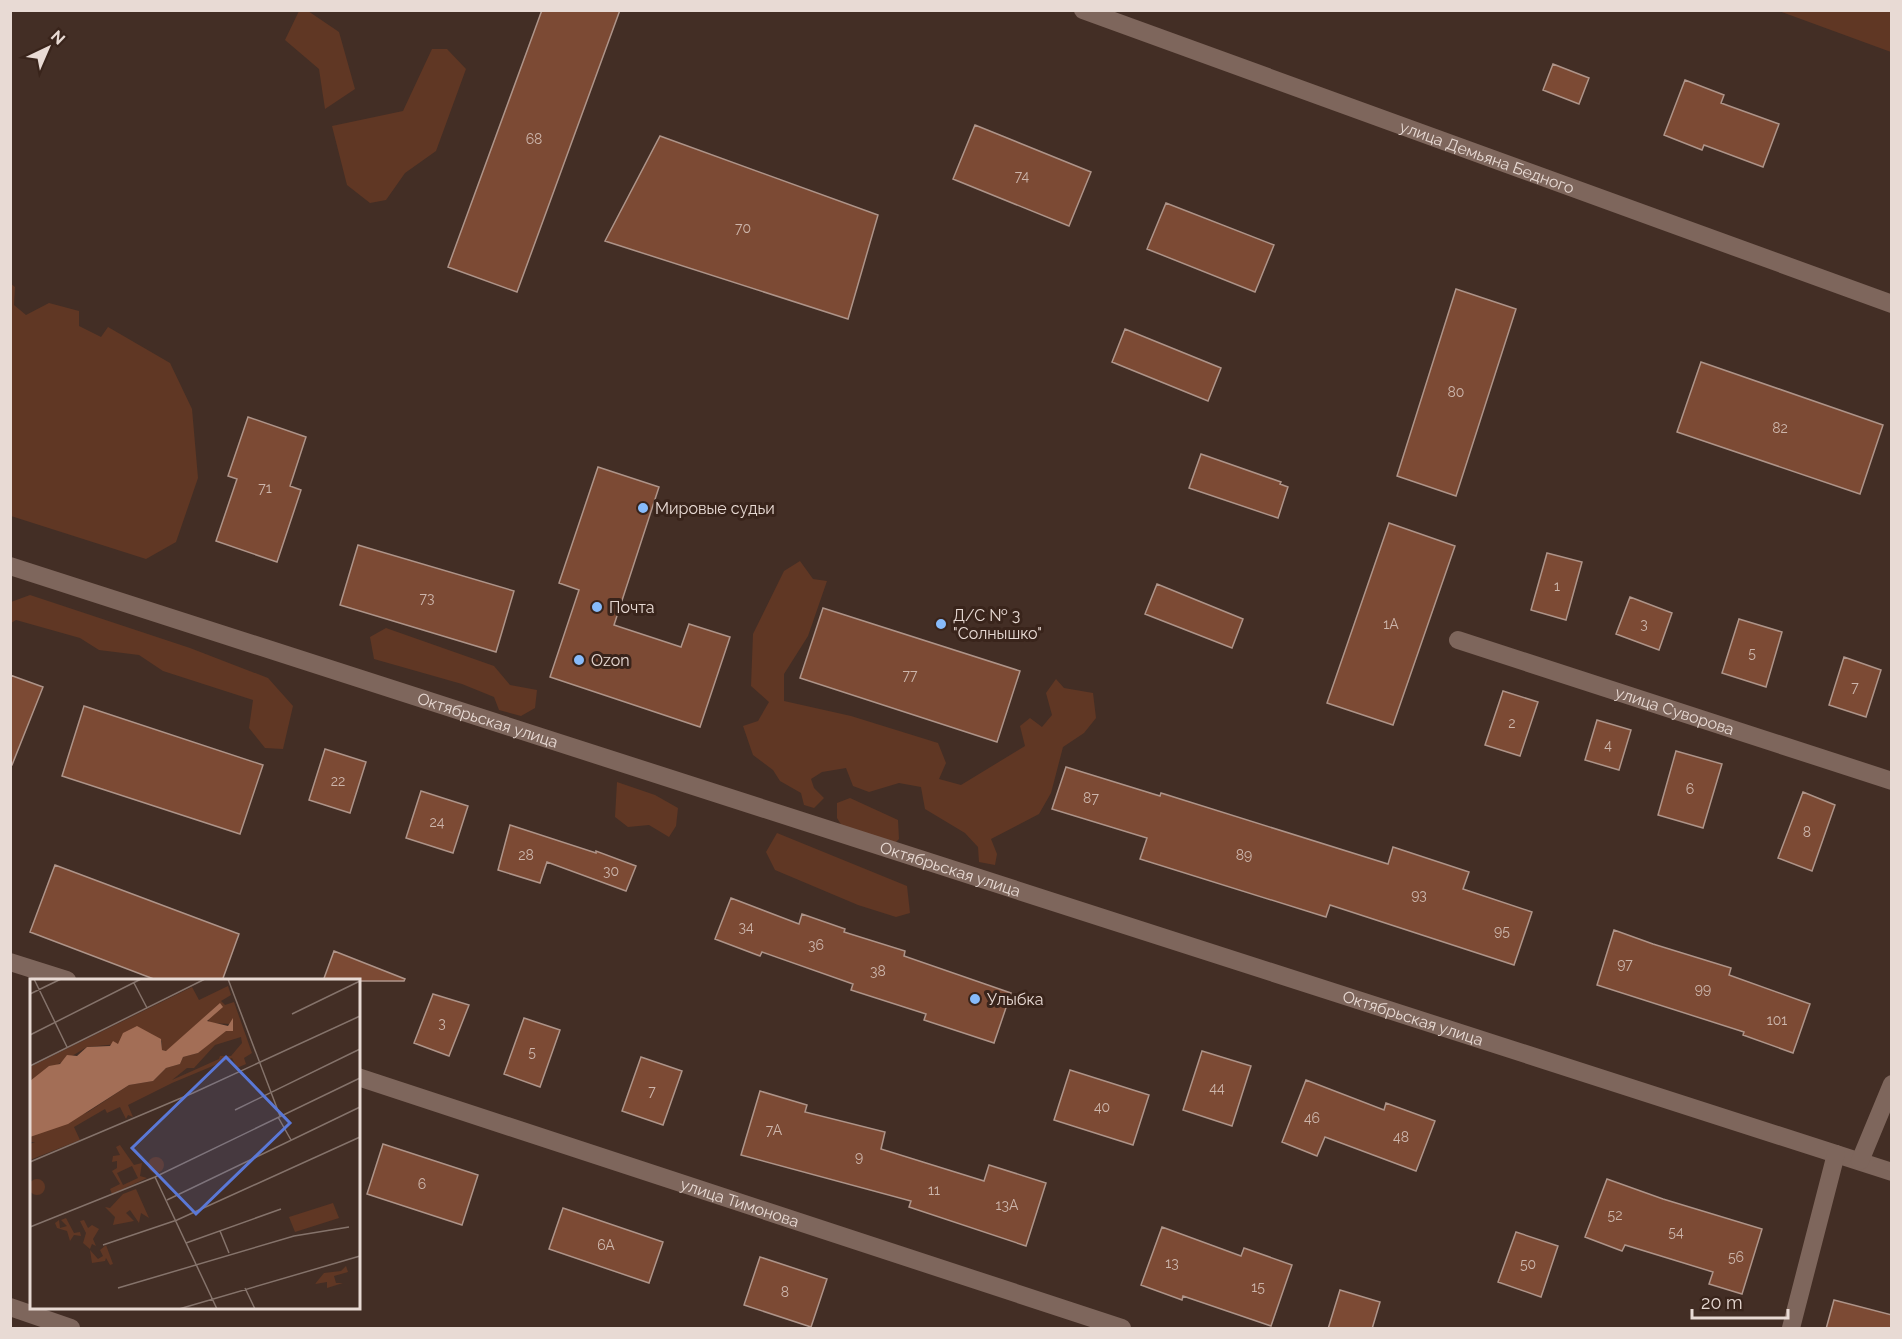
<svg xmlns="http://www.w3.org/2000/svg" width="1902" height="1339" font-family="Raleway,sans-serif">
  <style>
    .green { fill: #603724 }
    .building { fill: #7c4a34; stroke: #ae9489; stroke-width: 1.5 }
    .lines { fill: none; stroke-linecap: round; stroke-linejoin: round }
    .minor { stroke: #7e665c; stroke-width: 18 }
    .poi-dot { fill: #87bbfb; stroke: #39241b; stroke-width: 2 }
    .labels { text-anchor: middle; dominant-baseline: central; stroke-width: 6; stroke-linejoin: round; paint-order: stroke }
    .number-label { font-size: 14px; fill: #cdb6ac }
    .street-label { font-size: 16px; fill: #e8dad4; stroke: #39241b }
    .poi-label { font-size: 16px; fill: #e8dad4; stroke: #39241b; text-anchor: start }
    .inset-road { fill: none; stroke: #85736b; stroke-width: 1.5 }
    .view { fill: #5a78d7; fill-opacity: 0.15; stroke: #5a78d7; stroke-width: 3 }
    .inset-edge { fill: none; stroke: #e8dad4; stroke-width: 3 }
  </style>
  <rect width="100%" height="100%" fill="#432e25"/>
  <path class="green" d="M299,11H308L339,32L355,89L325,109L319,69L285,40Z
    M1779,11H1891V52Z
    M432,49H447L466,69L436,151L405,173L386,200L370,203L347,185L332,126L403,111Z
    M10,283L15,287L14,305L26,315L49,303L79,311V326L101,337L108,327L170,363L192,409L198,478L176,542L146,559L11,516Z
    M800,561L813,579L827,581L808,636L784,674V701L851,716L938,743L946,763L939,779L961,785L1025,746L1020,726L1030,718L1042,727L1052,715L1046,693L1056,679L1064,688L1093,693L1096,718L1084,733L1063,747L1051,793L1039,814L991,839L997,854L995,865L979,862L978,847L965,833L925,809L921,787L899,783L869,792L853,786L846,768L822,772L811,779L814,788L824,798L814,808L804,805L801,793L780,781L773,770L753,755L743,726L758,721L769,702L751,686L753,634L784,571Z
    M30,595L190,648L268,678L293,706L283,749L265,748L249,728L253,700L163,671L139,655L99,650L80,638L16,620L11,623V602Z
    M386,628L494,666L510,685L537,690L535,708L521,716L499,710L494,697L462,684L374,659L370,637Z
    M617,782L655,795L678,808L676,826L669,837L649,825L628,827L615,817Z
    M850,798L898,820L899,839L885,853L842,826L837,818V803Z
    M777,833L907,886L910,913L896,917L858,905L775,870L766,852Z"/>
  <path class="building" d="M542,10H620L517,292L448,267Z
    M1553,64L1589,78L1579,104L1543,90Z
    M1685,80L1724,95L1721,103L1779,124L1763,167L1704,145L1702,150L1664,135Z
    M975,125L1091,172L1069,226L953,179Z
    M660,136L878,215L848,319L605,241Z
    M1166,203L1274,245L1255,292L1147,249Z
    M1456,289L1516,309L1456,496L1397,476Z
    M1125,329L1221,368L1208,401L1112,362Z
    M1701,362L1883,425L1860,494L1677,432Z
    M248,417L306,437L290,486L301,490L277,562L216,541L237,479L228,476Z
    M1201,454L1281,482L1280,484L1288,487L1278,518L1189,488Z
    M598,467L659,487L614,625L681,647L689,624L730,637L700,727L550,677L579,590L559,583Z
    M1389,523L1455,546L1393,725L1327,703Z
    M358,545L514,591L496,652L340,605Z
    M1547,553L1582,562L1566,620L1531,610Z
    M1157,584L1243,619L1232,648L1145,614Z
    M1630,597L1672,613L1659,650L1616,634Z
    M823,608L1020,671L997,742L800,678Z
    M1739,619L1782,632L1766,687L1722,673Z
    M1844,657L1881,670L1866,717L1829,705Z
    M10,675L43,687L12,765H10Z
    M1503,691L1538,702L1520,756L1485,745Z
    M84,706L263,765L240,834L62,776Z
    M1597,720L1631,730L1619,770L1585,760Z
    M325,749L366,762L350,813L309,800Z
    M1676,751L1722,764L1703,828L1658,815Z
    M1066,767L1160,796L1161,793L1388,864L1393,847L1469,872L1463,889L1532,912L1514,965L1330,905L1326,917L1140,859L1147,838L1052,809Z
    M421,791L468,806L453,853L406,838Z
    M1803,792L1835,805L1812,871L1778,858Z
    M510,825L596,853V851L636,866L626,891L547,862L540,883L498,870Z
    M55,865L239,934L222,981H159L30,932Z
    M731,898L799,924L802,914L845,929L844,932L905,951L904,956L1011,993L994,1043L924,1020L926,1014L851,990L853,984L762,952L760,956L715,939Z
    M1614,930L1653,944L1731,968L1729,975L1810,1004L1793,1053L1743,1035L1744,1032L1597,985Z
    M334,951L405,979L404,981H323Z
    M433,994L469,1005L449,1056L414,1043Z
    M524,1018L560,1030L540,1087L504,1074Z
    M1202,1051L1251,1066L1232,1126L1183,1110Z
    M641,1057L682,1071L663,1125L622,1111Z
    M1070,1070L1149,1095L1133,1145L1054,1120Z
    M1306,1080L1384,1110L1386,1103L1435,1121L1416,1171L1325,1137L1317,1156L1282,1142Z
    M760,1091L807,1105L805,1112L885,1132L881,1149L984,1181L989,1165L1046,1183L1026,1246L909,1207L911,1201L741,1155Z
    M383,1144L478,1175L462,1225L367,1194Z
    M1607,1179L1663,1199L1762,1229L1742,1294L1709,1284L1713,1272L1625,1245L1622,1251L1585,1237Z
    M563,1208L663,1242L649,1283L549,1249Z
    M1162,1227L1241,1256L1244,1248L1292,1265L1271,1326L1183,1296L1182,1300L1141,1285Z
    M1516,1232L1558,1246L1541,1297L1498,1282Z
    M760,1257L827,1279L811,1327L744,1305Z
    M1340,1290L1380,1302L1372,1329H1328Z
    M1834,1300L1892,1315V1329H1826Z"/>
  <g class="lines">
    <g class="minor">
      <path id="s1" d="M1083,10L1892,304"/>
      <path id="s2" d="M10,566L1892,1172"/>
      <path id="s3" d="M1458,640L1892,781"/>
      <path d="M10,962L67,980"/>
      <path id="s4" d="M358,1077L1122,1328"/>
      <path d="M1860,1161L1892,1084"/>
      <path d="M10,1307L71,1328"/>
      <path d="M1791,1328L1836,1154"/>
    </g>
  </g>
  <g class="poi-dot">
    <circle cx="643" cy="508" r="6"/>
    <circle cx="597" cy="607" r="6"/>
    <circle cx="941" cy="624" r="6"/>
    <circle cx="579" cy="660" r="6"/>
    <circle cx="975" cy="999" r="6"/>
  </g>
  <g class="labels">
    <g class="number-label">
      <text x="534" y="139">68</text>
      <text x="1022" y="176">74</text>
      <text x="743" y="228">70</text>
      <text x="1456" y="392">80</text>
      <text x="1780" y="428">82</text>
      <text x="265" y="488">71</text>
      <text x="1557" y="586">1</text>
      <text x="427" y="598">73</text>
      <text x="1391" y="624">1А</text>
      <text x="1644" y="624">3</text>
      <text x="1752" y="653">5</text>
      <text x="910" y="675">77</text>
      <text x="1855" y="687">7</text>
      <text x="1512" y="723">2</text>
      <text x="1608" y="745">4</text>
      <text x="338" y="781">22</text>
      <text x="1690" y="789">6</text>
      <text x="1091" y="798">87</text>
      <text x="437" y="822">24</text>
      <text x="1807" y="832">8</text>
      <text x="526" y="855">28</text>
      <text x="1244" y="855">89</text>
      <text x="611" y="871">30</text>
      <text x="1419" y="895">93</text>
      <text x="746" y="927">34</text>
      <text x="1502" y="931">95</text>
      <text x="816" y="945">36</text>
      <text x="1625" y="964">97</text>
      <text x="878" y="971">38</text>
      <text x="1703" y="989">99</text>
      <text x="1777" y="1020">101</text>
      <text x="442" y="1023">3</text>
      <text x="532" y="1052">5</text>
      <text x="1217" y="1088">44</text>
      <text x="652" y="1091">7</text>
      <text x="1102" y="1107">40</text>
      <text x="1312" y="1118">46</text>
      <text x="774" y="1130">7А</text>
      <text x="1401" y="1137">48</text>
      <text x="859" y="1157">9</text>
      <text x="422" y="1184">6</text>
      <text x="934" y="1190">11</text>
      <text x="1007" y="1205">13А</text>
      <text x="1615" y="1215">52</text>
      <text x="1676" y="1232">54</text>
      <text x="606" y="1245">6А</text>
      <text x="1736" y="1257">56</text>
      <text x="1172" y="1263">13</text>
      <text x="1528" y="1264">50</text>
      <text x="1258" y="1287">15</text>
      <text x="785" y="1292">8</text>
    </g>
    <g class="street-label">
      <text stroke="none"><textPath href="#s1" startOffset="430">улица Демьяна Бедного</textPath></text>
      <text stroke="none"><textPath href="#s3" startOffset="228">улица Суворова</textPath></text>
      <text stroke="none"><textPath href="#s2" startOffset="502">Октябрьская улица</textPath></text>
      <text stroke="none"><textPath href="#s2" startOffset="988">Октябрьская улица</textPath></text>
      <text stroke="none"><textPath href="#s2" startOffset="1474">Октябрьская улица</textPath></text>
      <text stroke="none"><textPath href="#s4" startOffset="402">улица Тимонова</textPath></text>
    </g>
    <g class="poi-label">
      <text x="655" y="508">Мировые судьи</text>
      <text x="609" y="607">Почта</text>
      <text x="953" y="615">Д/С № 3<tspan x="953" dy="18">"Солнышко"</tspan></text>
      <text x="591" y="660">Ozon</text>
      <text x="987" y="999">Улыбка</text>
    </g>
  </g>
  <g transform="translate(30 979)">
    <rect width="330" height="330" fill="#432e25"/>
    <path d="M198,7L201,16L191,22L195,26L204,23L222,74L214,79L216,85L207,89L202,79L142,104L98,126L103,138L98,136L96,140L90,128L77,134L75,130L44,148L50,161L0,181V165L5,163H0V158L58,133L99,106L123,102L136,89L150,85L153,78L168,74L201,45L179,44L178,38L188,28L137,72L132,71V62L118,53L88,65L57,68L0,102V88L162,8L169,21ZM211,58L212,64L201,77H190L189,80L142,101L157,89H164L185,66ZM90,166L104,186L112,184L110,197L117,199L82,215L80,210L90,205L82,192L87,189V182L82,183L83,177L90,176L86,168ZM102,187L108,199L93,206L87,194ZM118 186a8 8 0 1 1 16 0a8 8 0 1 1-16 0ZM-1 208a8 8 0 1 1 16 0a8 8 0 1 1-16 0ZM106,210L119,239L111,234L109,244L100,231L96,234L104,242L83,246L85,238L75,228L80,229L93,215ZM303,224L309,239L265,253L259,238ZM36,239L44,254L50,253L51,257L44,256L40,262L37,252L27,249L25,244L29,241L30,249L37,247L31,241ZM54,241L58,249L62,246L69,250L63,260L66,267L62,265L60,270L53,264L56,254L50,242ZM76,266L83,285L80,286L76,279L75,282L62,284L60,271L68,280L73,277L70,271ZM316,287L318,293L304,297L306,304H313L297,309V303L285,305L294,294L311,292Z" fill="#603724" fill-rule="evenodd"/>
    <path d="M190,24L193,28L177,42L198,47L203,39V52H196L168,74L153,78L150,85L136,89L123,102L99,106L38,145L0,158V102L19,87L30,85L37,76L47,77L57,68L80,67L83,62L88,65L93,54L107,47L131,60L132,71L136,72Z" fill="#a36e56"/>
    <path class="inset-road" d="M4,0L37,68M198,0L250,137M104,4L117,29M0,15L31,0M262,35L330,2M0,56L111,0M0,87L175,0M205,131L330,70M248,138L261,161M0,183L163,114L330,37M125,198L187,330M137,221L330,128M0,248L125,198L330,99M190,252L199,274M156,264L251,230M73,266L147,241L330,158M88,309L264,257L319,248L307,250M215,309L225,330M149,330L330,277"/>
    <path class="view" d="M196,78L260,144L166,235L102,169Z"/>
    <rect width="330" height="330" class="inset-edge"/>
  </g>
  <rect width="1902" height="1339" fill="none" stroke="#e8dad4" stroke-width="24"/>
  <g transform="translate(48 48) rotate(44)" stroke="#39241b" stroke-width="4.5" paint-order="stroke">
  <path d="M0-4.5L10 22L0 15L-10 22Z" fill="#e8dad4"/>
  <text y="-9" font-size="16" font-weight="bold" text-anchor="middle" fill="#e8dad4">N</text>
  </g>
  <path d="M1692 1309v9h96v-9" fill="none" stroke="#e8dad4" stroke-width="3"/>
  <text x="1701" y="1309" font-size="18" fill="#e8dad4" stroke="#39241b" stroke-width="4.5" paint-order="stroke">20 m</text>
</svg>
